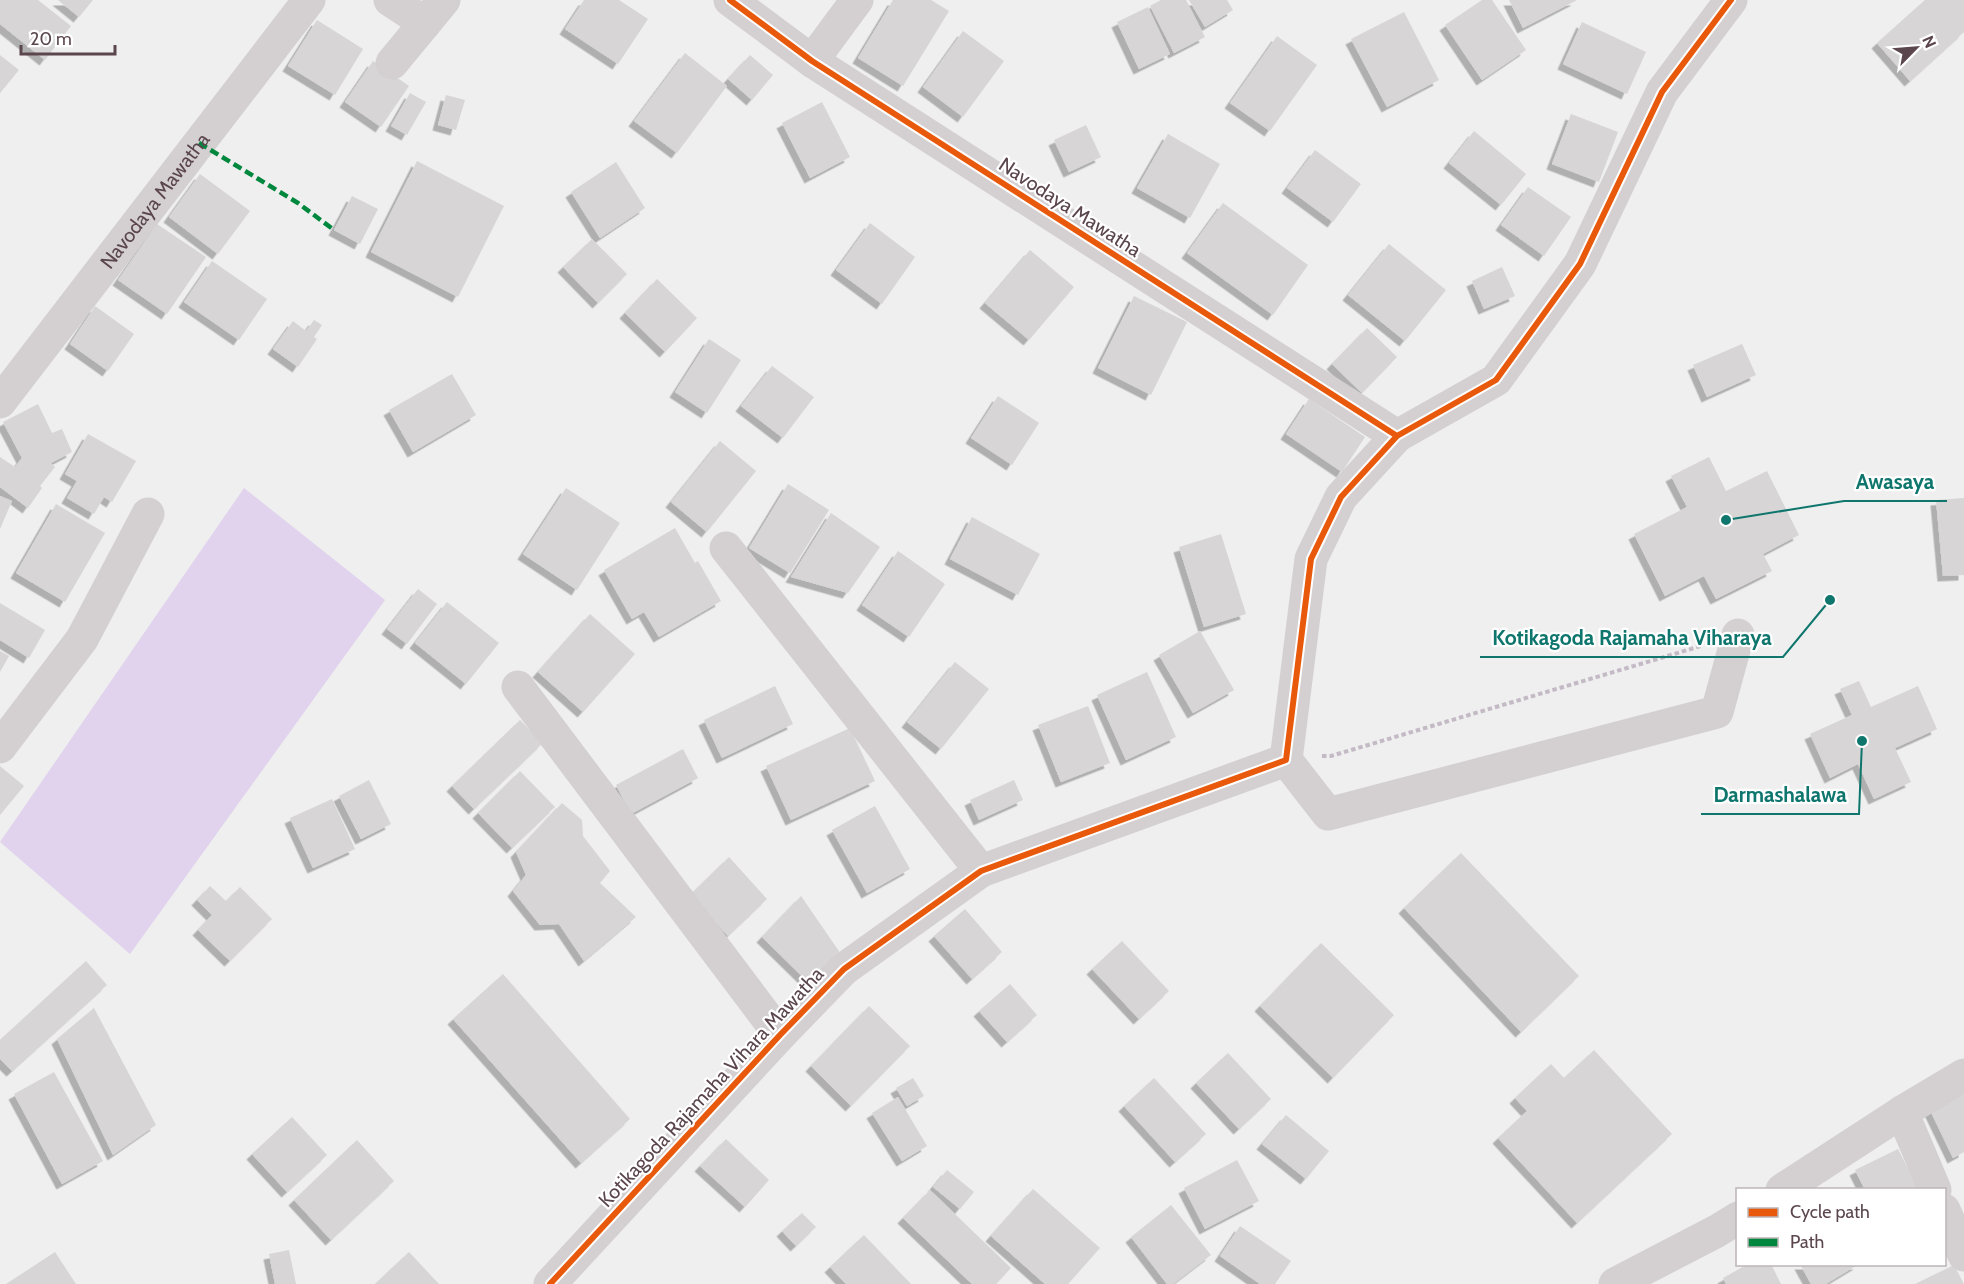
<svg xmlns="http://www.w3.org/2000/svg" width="1964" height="1284" font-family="Cabin,sans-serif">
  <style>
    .green { fill: #e1d2ee }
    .building { fill: #d7d5d5; filter: url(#shadow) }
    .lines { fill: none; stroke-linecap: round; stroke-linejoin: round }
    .path { stroke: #c4bac5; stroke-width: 4; stroke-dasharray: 4.5 3; stroke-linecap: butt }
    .minor { stroke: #d4d0d1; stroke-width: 33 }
    .quiet { stroke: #00873e; stroke-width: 4.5; stroke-dasharray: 9 4.5; stroke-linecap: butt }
    .cycleway-casing { stroke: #fff; stroke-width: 10 }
    .cycleway { stroke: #e8590c; stroke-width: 6 }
    .labels { text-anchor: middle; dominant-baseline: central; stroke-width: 4.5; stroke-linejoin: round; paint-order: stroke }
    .street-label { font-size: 20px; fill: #5b464e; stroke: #fff }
    .leader { fill: none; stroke: #0f766e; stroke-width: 2 }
    .callout-dot { fill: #0f766e; stroke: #fff; stroke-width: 2 }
    .callout-label { font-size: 21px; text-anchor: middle; font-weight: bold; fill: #0f766e; stroke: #fff; stroke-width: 4.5; stroke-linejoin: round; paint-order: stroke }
  </style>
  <defs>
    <filter id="shadow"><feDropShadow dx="-5.5" dy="5.5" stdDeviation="0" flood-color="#0004"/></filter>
  </defs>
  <rect width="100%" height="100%" fill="#eeefee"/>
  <path class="green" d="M244,488L385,600L130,954L0,842Z"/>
  <path class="building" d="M0,0H38L71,26L45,60L0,24Z
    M58,0H93L79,17Z
    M584,0H619L648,19L618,64L565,29Z
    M893,0H931L949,11L903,86L858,58Z
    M1161,0H1186L1205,37L1174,53L1150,6Z
    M1189,0H1227L1233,10L1205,27Z
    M1482,0H1492L1526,50L1482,80L1445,25Z
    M1509,0H1577L1523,28Z
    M1925,0H1964V32L1910,81L1877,43Z
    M1148,7L1170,54L1139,69L1117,22Z
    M1404,12L1439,80L1387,107L1351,39Z
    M317,20L363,49L335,95L288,66Z
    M1582,22L1646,52L1627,94L1563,64Z
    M963,31L1004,61L963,117L923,87Z
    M1277,36L1317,65L1270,131L1230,103Z
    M685,53L727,86L677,153L634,121Z
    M0,55L19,70L0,93Z
    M750,55L773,75L752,100L728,79Z
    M373,61L409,86L381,127L345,102Z
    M410,93L426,102L407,135L391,126Z
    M446,95L465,100L456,130L438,125Z
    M822,102L850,157L810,178L782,123Z
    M1571,114L1618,132L1599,182L1552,164Z
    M1086,125L1101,157L1069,172L1054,140Z
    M1474,131L1526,174L1501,205L1449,163Z
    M1168,134L1220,164L1190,218L1137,188Z
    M1315,150L1361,184L1333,222L1287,188Z
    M417,161L504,206L458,297L371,252Z
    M616,162L645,208L600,238L571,192Z
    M200,174L250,211L218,254L169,217Z
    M1528,187L1571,217L1544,256L1501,225Z
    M352,196L378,209L360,244L334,230Z
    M1223,203L1308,265L1273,315L1187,253Z
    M870,223L915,257L882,304L836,270Z
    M157,224L206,257L167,314L118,280Z
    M592,239L627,274L598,303L563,267Z
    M1389,244L1446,290L1405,341L1348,295Z
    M1030,250L1074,287L1029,340L985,303Z
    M212,261L267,299L239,340L184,302Z
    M1502,267L1515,296L1484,309L1472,281Z
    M657,279L697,318L665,352L625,313Z
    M1134,296L1187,322L1151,395L1098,368Z
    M95,306L134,334L108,371L70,344Z
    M314,320L322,325L314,337L317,339L298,367L273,349L293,321L306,331Z
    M1367,328L1397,357L1362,393L1332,364Z
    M709,339L741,360L707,413L675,392Z
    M1742,344L1756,375L1707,397L1693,365Z
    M772,366L814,397L783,438L741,406Z
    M452,374L476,415L413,452L389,410Z
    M998,396L1039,423L1012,465L971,438Z
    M1309,399L1365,437L1342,472L1286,434Z
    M38,404L52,433L62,429L72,452L51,463L55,467L40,486L42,488L28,508L0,487V457L15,467L22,458L3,422Z
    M88,434L136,461L112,502L104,497L94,514L67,498L77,481L65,474Z
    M720,441L756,471L707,532L671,502Z
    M1709,457L1726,491L1767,471L1799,535L1763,554L1772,571L1716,599L1704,576L1665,596L1634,534L1687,507L1671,476Z
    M788,484L829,510L790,573L749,548Z
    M566,488L620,523L577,590L523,554Z
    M0,496L12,501L0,529Z
    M1964,498V575L1943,576L1936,500Z
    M56,504L105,533L65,602L16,573Z
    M831,513L880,547L848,593L791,577Z
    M972,517L1040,554L1018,595L950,559Z
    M675,528L695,563L698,561L721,601L659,637L644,612L632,619L604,570Z
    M1221,534L1246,614L1204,627L1179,547Z
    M898,551L945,584L909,637L862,605Z
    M418,589L437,604L407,644L387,629Z
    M447,602L499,643L466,684L415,643Z
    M0,603L45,630L29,658L0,640Z
    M590,614L635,654L583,712L538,672Z
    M1200,631L1234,690L1193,713L1159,655Z
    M0,651L9,656L0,672Z
    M955,662L989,689L941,749L907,722Z
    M1147,672L1176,737L1126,760L1097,695Z
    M1859,681L1871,707L1918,686L1937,729L1895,748L1911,782L1874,799L1858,764L1830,778L1810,734L1852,715L1840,689Z
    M775,686L793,724L722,758L704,720Z
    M1088,706L1110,763L1061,782L1038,725Z
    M520,720L543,743L474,809L452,786Z
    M850,728L875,781L791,820L766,766Z
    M683,749L698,778L631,814L616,785Z
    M0,766L24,786L0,815Z
    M520,771L555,807L512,848L478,813Z
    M369,780L391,824L361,839L339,796Z
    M1014,780L1023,800L979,820L970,800Z
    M332,799L355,849L313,868L290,818Z
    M562,803L582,820L583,836L610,871L600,883L636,917L584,961L559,924L540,925L513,891L526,875L516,852Z
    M875,806L910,869L867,893L832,830Z
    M1461,853L1579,976L1521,1032L1404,908Z
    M729,857L767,899L728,936L690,895Z
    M210,886L226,901L240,887L272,919L230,961L198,930L212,915L197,900Z
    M801,896L843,957L808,982L762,937Z
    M965,909L1002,952L972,979L934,936Z
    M1122,941L1169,991L1139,1019L1092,969Z
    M1321,943L1394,1015L1333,1078L1260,1006Z
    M86,961L107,985L12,1071L0,1059V1040Z
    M503,974L630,1119L581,1163L453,1019Z
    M1010,984L1037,1015L1007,1042L979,1011Z
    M869,1006L910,1046L851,1106L811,1066Z
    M94,1008L156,1125L113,1155L57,1039Z
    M1594,1050L1672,1134L1577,1223L1498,1138L1527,1111L1515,1098L1551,1064L1564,1078Z
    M1228,1053L1271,1099L1239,1129L1196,1083Z
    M54,1072L103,1161L62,1184L14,1094Z
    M913,1078L924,1096L907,1106L896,1088Z
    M1154,1078L1206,1134L1175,1162L1124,1106Z
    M1964,1094V1152L1953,1158L1930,1110Z
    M898,1097L927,1146L902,1161L872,1113Z
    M1286,1115L1329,1151L1306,1179L1262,1144Z
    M292,1117L327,1155L287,1192L252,1154Z
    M726,1139L769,1180L745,1207L700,1166Z
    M357,1140L394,1181L331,1240L294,1200Z
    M1898,1149L1919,1190H1865L1855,1170Z
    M1237,1160L1259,1201L1205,1229L1184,1188Z
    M947,1170L974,1192L960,1209L933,1187Z
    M1033,1189L1100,1248L1068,1284H1045L991,1236Z
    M930,1190L1011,1268L996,1284H972L903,1218Z
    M1171,1205L1211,1255L1173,1284H1167L1131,1237Z
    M802,1213L816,1227L796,1246L782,1231Z
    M1240,1226L1291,1261L1275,1284H1260L1220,1256Z
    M864,1235L911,1284H846L830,1267Z
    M289,1250L296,1284H275L269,1254Z
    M55,1252L76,1284H6Z
    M409,1252L439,1284H375Z
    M1748,1264H1771L1781,1284H1726L1723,1278Z
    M1800,1264H1859L1826,1284H1811Z
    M1954,1265L1964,1284H1915Z"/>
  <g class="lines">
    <path class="path" d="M1322,756H1331L1701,646"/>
    <g class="minor">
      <path d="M390,0L425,23"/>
      <path d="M730,0L812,61L1397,436"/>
      <path d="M812,61L857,0"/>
      <path d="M392,63L444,0"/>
      <path id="s1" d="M0,402L309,0"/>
      <path d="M726,548L981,871"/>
      <path d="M518,687L780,1035"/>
      <path d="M0,747L82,639L148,514"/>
      <path d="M1286,760L1328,814L1717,712L1738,635"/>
      <path d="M1902,1112L1935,1190"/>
      <path d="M1782,1190L1902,1112L1964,1075"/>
      <path d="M1944,1210L1964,1255"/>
      <path d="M550,1284L780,1035L844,969L981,871L1286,760L1311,559L1341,497L1397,436L1496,380L1580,264L1662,92L1731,0"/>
      <path d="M1615,1284L1717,1231L1738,1218"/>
    </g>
    <path class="quiet" d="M199,143L298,203L334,230"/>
    <g class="cycleway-casing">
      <path id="cycleway" d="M730,0L812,61L1397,436
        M550,1284L780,1035L844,969L981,871L1286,760L1311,559L1341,497L1397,436L1496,380L1580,264L1662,92L1731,0"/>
    </g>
    <use href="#cycleway" class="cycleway"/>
  </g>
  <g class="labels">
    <g class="street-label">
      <text stroke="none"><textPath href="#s1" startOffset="254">Navodaya Mawatha</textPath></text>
      <text transform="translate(1070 207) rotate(33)">Navodaya Mawatha</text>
      <text transform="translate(711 1087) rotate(-47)">Kotikagoda Rajamaha Vihara Mawatha</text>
    </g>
  </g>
  <path class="leader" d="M1726 520L1844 501H1947M1830 600L1783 657H1480M1862 741L1859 814H1701"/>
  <g class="callout-dot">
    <circle cx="1726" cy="520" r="6"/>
    <circle cx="1830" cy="600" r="6"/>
    <circle cx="1862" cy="741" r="6"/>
  </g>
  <g class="callout-label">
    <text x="1895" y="489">Awasaya</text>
    <text x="1632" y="645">Kotikagoda Rajamaha Viharaya</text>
    <text x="1780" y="802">Darmashalawa</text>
  </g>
  <rect x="1736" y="1188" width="210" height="78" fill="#ffffff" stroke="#bdb5b8" stroke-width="1.5"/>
  <rect x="1748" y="1208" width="30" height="9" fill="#e8590c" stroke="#bdb5b8" stroke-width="1.5"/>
  <text x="1790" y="1218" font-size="18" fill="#5b464e">Cycle path</text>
  <rect x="1748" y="1238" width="30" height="9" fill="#00873e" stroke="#bdb5b8" stroke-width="1.5"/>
  <text x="1790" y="1248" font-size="18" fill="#5b464e">Path</text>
  <g transform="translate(1916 48) rotate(65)" stroke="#ffffff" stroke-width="4.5" paint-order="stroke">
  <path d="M0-4.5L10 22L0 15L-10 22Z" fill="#5b464e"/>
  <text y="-9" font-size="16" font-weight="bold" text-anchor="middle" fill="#5b464e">N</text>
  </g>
  <path d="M21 45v9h94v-9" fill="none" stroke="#5b464e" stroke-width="3"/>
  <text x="30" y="45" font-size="18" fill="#5b464e" stroke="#ffffff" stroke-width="4.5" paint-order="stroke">20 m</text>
</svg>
